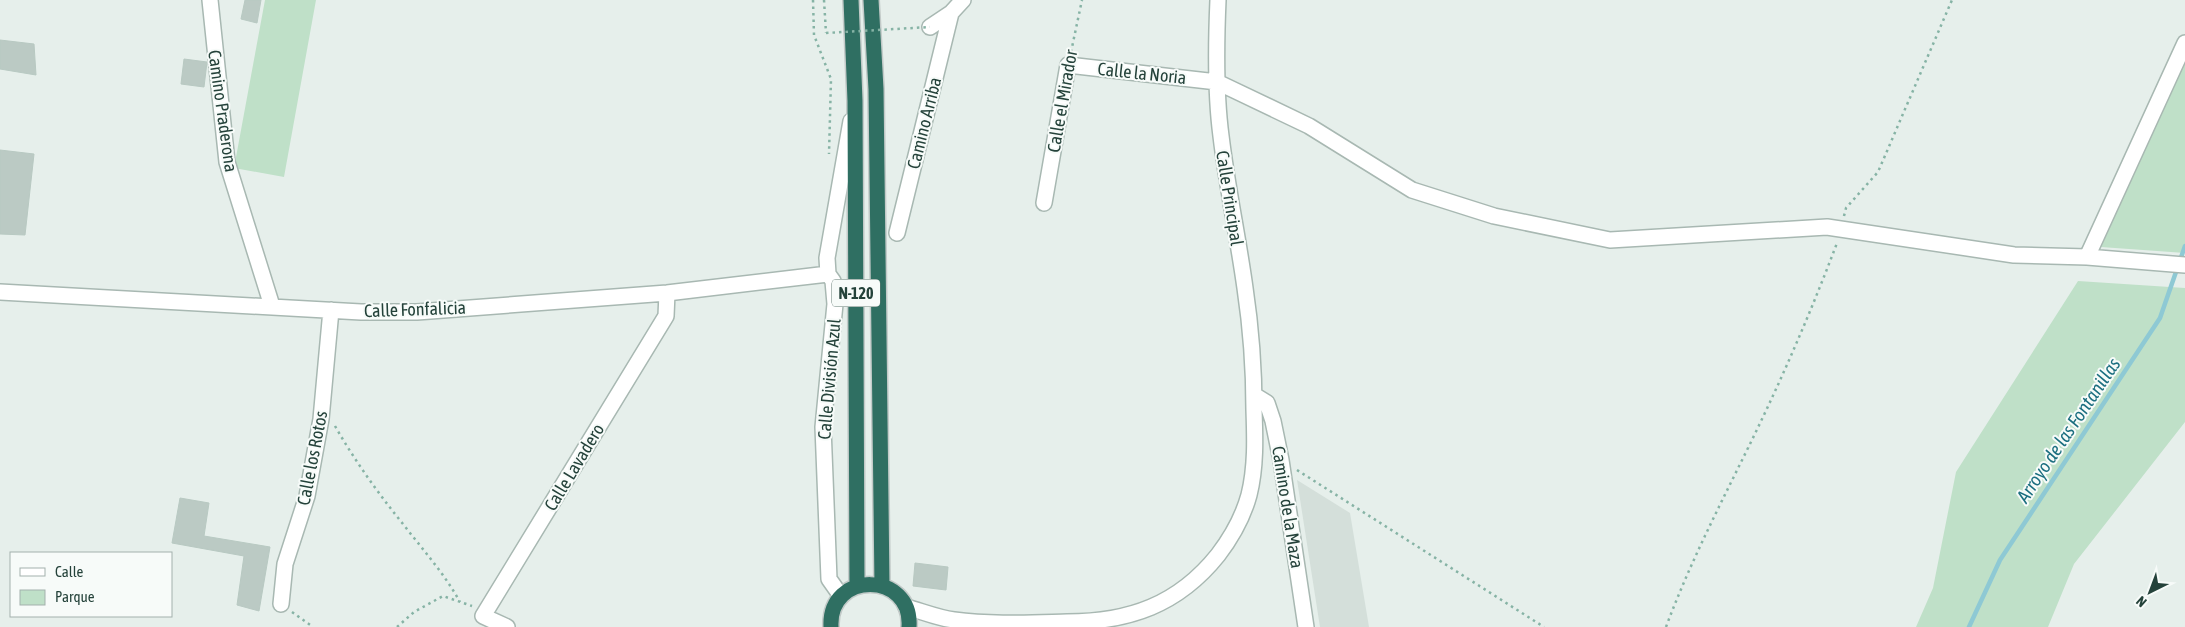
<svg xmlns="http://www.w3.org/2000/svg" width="2185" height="627" font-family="'Asap Condensed',sans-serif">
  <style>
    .built { fill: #d4dfda }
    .green { fill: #bfe0c8 }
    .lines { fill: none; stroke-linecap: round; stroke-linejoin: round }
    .stream { stroke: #8ec9d4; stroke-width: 4.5 }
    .building { fill: #bbcac4; stroke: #b8c9c2 }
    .street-casing { stroke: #a8b8b2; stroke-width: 18 }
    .highway-casing { stroke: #c2cac8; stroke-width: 18 }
    .path { stroke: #86b3a5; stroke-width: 2.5; stroke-dasharray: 2.5 4; stroke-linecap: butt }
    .street { stroke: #fff; stroke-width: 15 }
    .highway { stroke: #2f6f62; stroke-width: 15 }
    .path-bridge { stroke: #86b3a5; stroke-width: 2.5; stroke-dasharray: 2.5 4; stroke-linecap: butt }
    .labels { text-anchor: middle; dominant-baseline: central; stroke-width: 4; stroke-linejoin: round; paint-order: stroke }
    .shield { fill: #f7fbf9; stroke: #637a73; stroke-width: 1 }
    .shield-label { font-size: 16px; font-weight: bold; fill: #24423a }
    .street-label { font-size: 18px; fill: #24423a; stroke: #f7fbf9 }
    .water-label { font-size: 19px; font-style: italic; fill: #1c6f80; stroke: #f7fbf9 }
  </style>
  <rect width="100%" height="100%" fill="#e6efeb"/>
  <path class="built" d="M1297,480L1350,513L1369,627H1320Z"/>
  <path class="green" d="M265,0H316L284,177L234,168Z
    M2185,60V253L2101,247Z
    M2078,281L2185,288V422L2074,564L2048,627H1916L1933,588L1956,472Z"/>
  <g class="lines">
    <path class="stream" d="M1969,627L2000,560L2160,318L2185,246"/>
  </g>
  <path class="building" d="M245,0H261L257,23L241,19Z
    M0,40L34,44L36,75L0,69Z
    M184,59L207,62L204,87L181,84Z
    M0,150L34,154L25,235L0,234Z
    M180,498L209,503L204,536L270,547L259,611L237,605L244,556L172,543Z
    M915,563L948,567L946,590L913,586Z"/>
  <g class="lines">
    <g class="street-casing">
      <path id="street" d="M210,0L227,162L272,306
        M930,27L951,13L963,0
        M1044,203L1068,65L1217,82L1309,126L1412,190L1494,216L1610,240L1827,227L2014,255L2087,257L2185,265
        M897,233L951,13
        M2087,257L2185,43
        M0,292L361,312H417L667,293L828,274
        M1254,395L1267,403L1273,421L1281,460L1306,627
        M841,596L829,579L823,427L835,304L833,281L828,274L827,258L851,121
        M281,604L285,564L307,496L321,419L331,310
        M906,607C921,611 938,618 954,620C991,625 1029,623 1067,622C1129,622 1178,605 1218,555C1231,538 1243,517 1249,495C1256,467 1255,438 1254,410C1254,369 1251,328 1245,288C1238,237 1227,187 1221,136C1215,91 1216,45 1218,0
        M507,627L483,616L666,316L667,293"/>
    </g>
    <g class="highway-casing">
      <path id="highway" d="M851,0L855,101L857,586
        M871,0L876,89L882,586
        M831,627C828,570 913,571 909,627"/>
    </g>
    <path class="path" d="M813,0L814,35L831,79L829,154
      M824,0L826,33
      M1071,52L1082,0
      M1844,216L1846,208L1878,172L1952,0
      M335,426C355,461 378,493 403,524C423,550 444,573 460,602
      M1297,470L1544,627
      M292,612L313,627
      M397,627L414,612L443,596L472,606
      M1666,627C1689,565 1719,507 1748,448C1781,381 1811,312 1837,243"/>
    <use href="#street" class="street"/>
    <use href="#highway" class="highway"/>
    <path class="path-bridge" d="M826,33L930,27"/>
  </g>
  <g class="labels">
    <rect class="shield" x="832" y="279.5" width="48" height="27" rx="4"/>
    <g class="shield-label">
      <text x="856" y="293">N-120</text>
    </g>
    <g class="street-label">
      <text transform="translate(1142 73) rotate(6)">Calle la Noria</text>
      <text transform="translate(1062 101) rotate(-80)">Calle el Mirador</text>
      <text transform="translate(223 111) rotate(82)">Camino Praderona</text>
      <text transform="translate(924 123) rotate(-76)">Camino Arriba</text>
      <text transform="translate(1230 198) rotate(81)">Calle Principal</text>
      <text transform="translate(415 309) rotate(-2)">Calle Fonfalicia</text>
      <text transform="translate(829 379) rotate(-85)">Calle División Azul</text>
      <text transform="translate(312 458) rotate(-79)">Calle los Rotos</text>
      <text transform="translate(574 467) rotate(-59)">Calle Lavadero</text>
      <text transform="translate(1288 507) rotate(81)">Camino de la Maza</text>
    </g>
    <g class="water-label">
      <text transform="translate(2068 430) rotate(-56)">Arroyo de las Fontanillas</text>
    </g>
  </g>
  <rect x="10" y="552" width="162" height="65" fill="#f7fbf9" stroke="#a3b1ad"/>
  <rect x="20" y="568" width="25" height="8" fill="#ffffff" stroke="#a3b1ad"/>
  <text x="55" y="577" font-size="15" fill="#24423a">Calle</text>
  <rect x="20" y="590" width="25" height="15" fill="#bfe0c8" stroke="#a3b1ad"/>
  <text x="55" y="602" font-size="15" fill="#24423a">Parque</text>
  <g transform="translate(2150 592) rotate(222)" stroke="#f7fbf9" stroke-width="4" paint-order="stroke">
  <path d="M0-4L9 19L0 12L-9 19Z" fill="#24423a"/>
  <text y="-8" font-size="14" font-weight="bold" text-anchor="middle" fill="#24423a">N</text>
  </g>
</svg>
